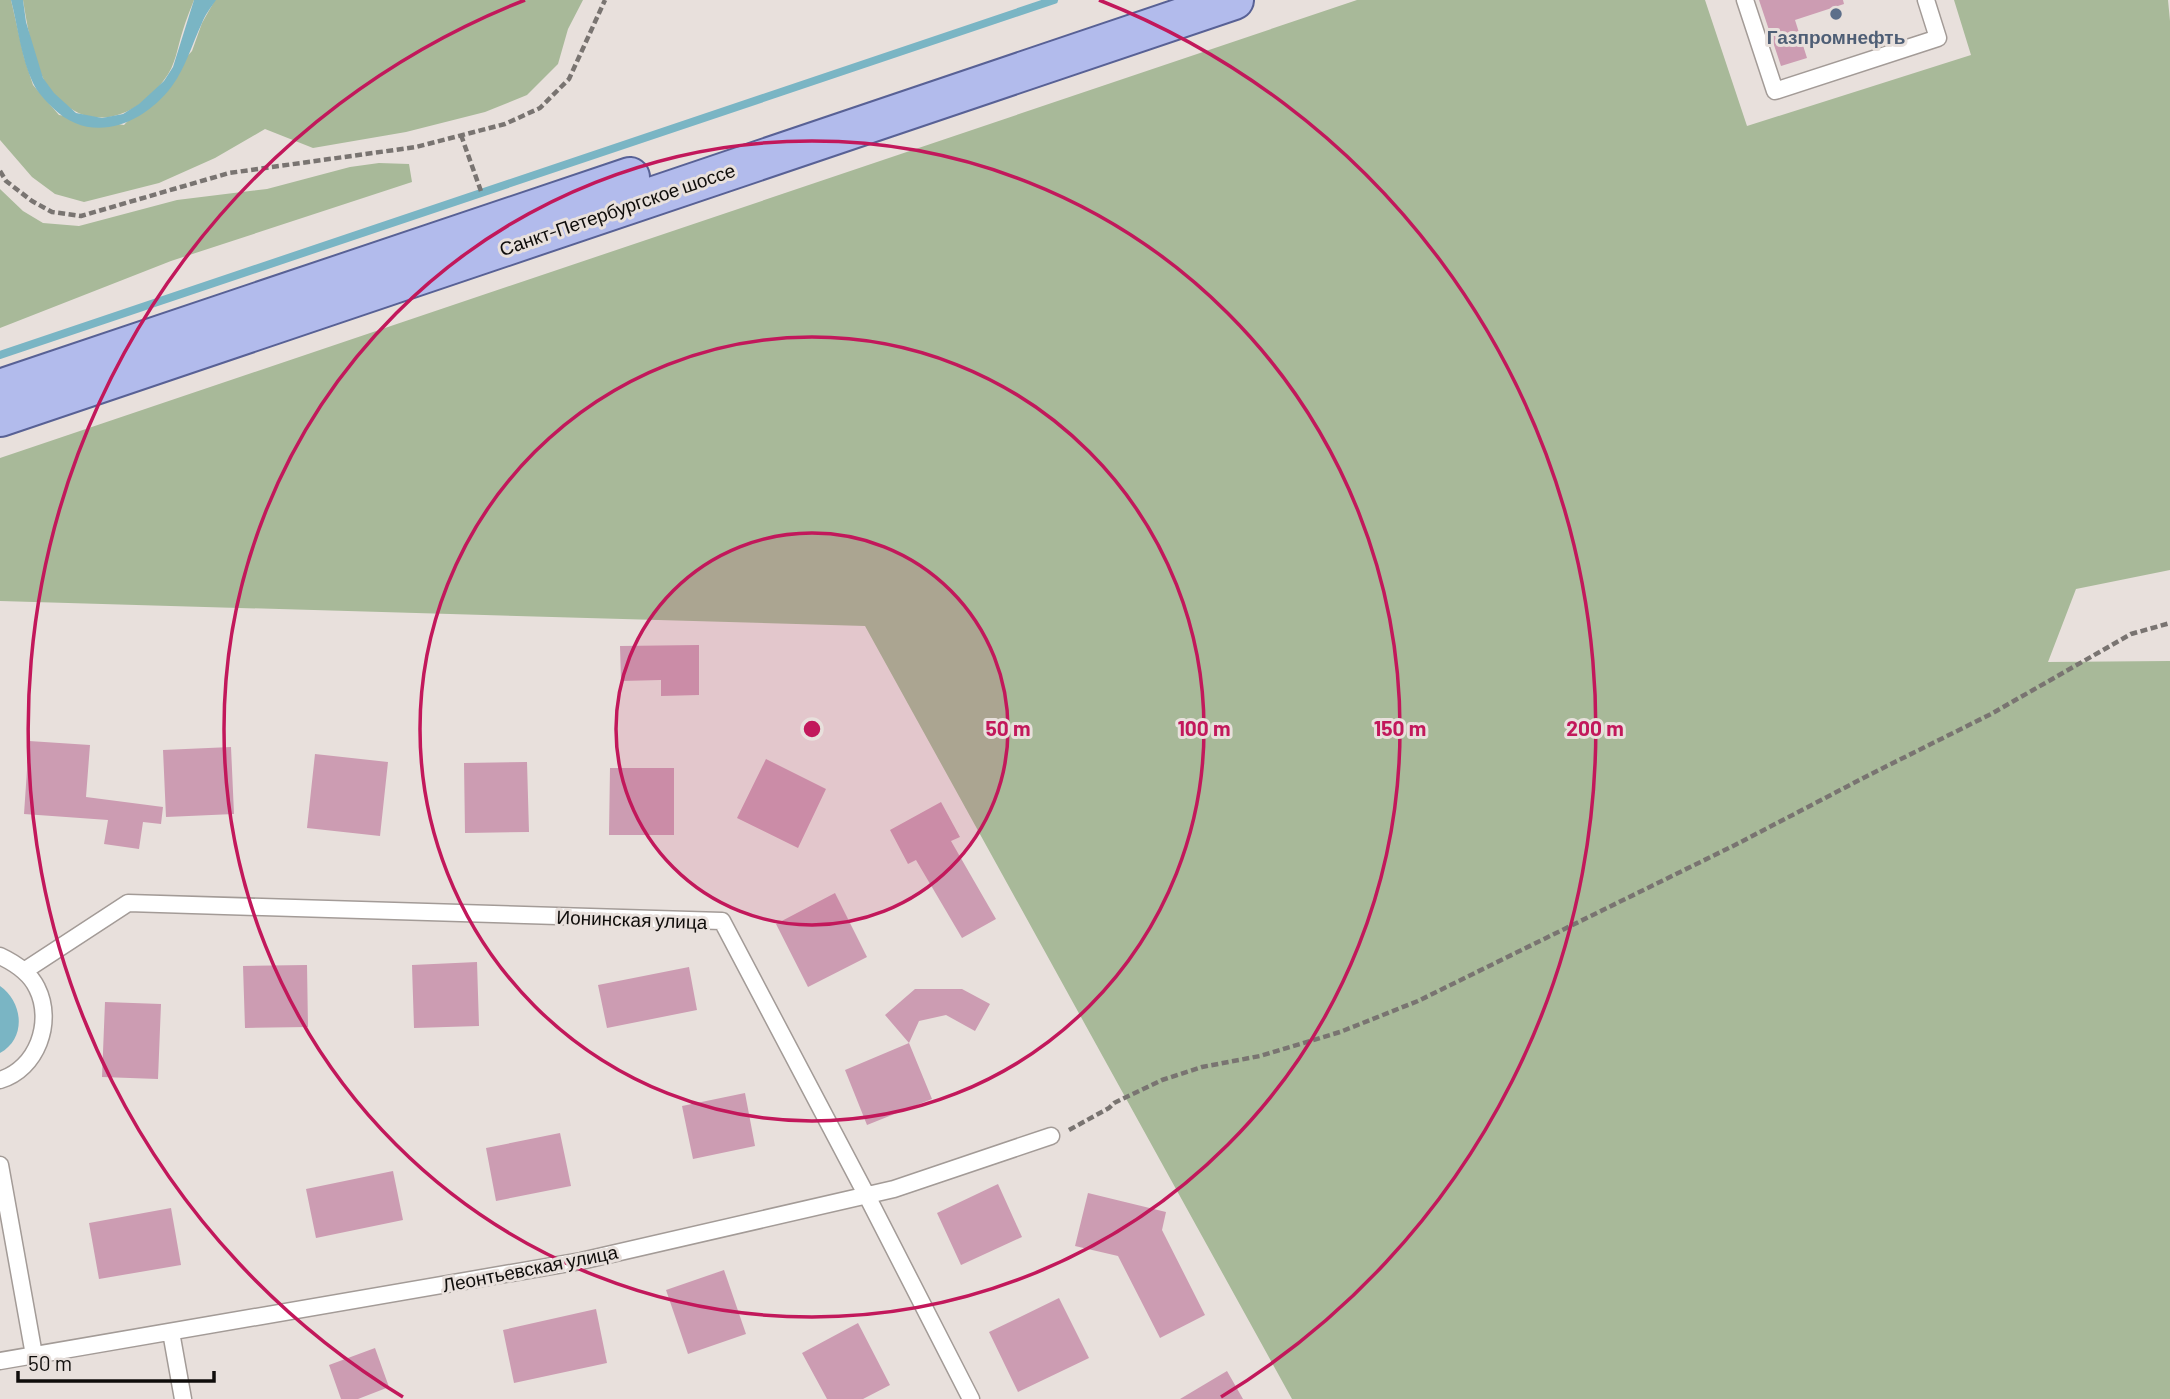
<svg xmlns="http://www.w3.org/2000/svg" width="2170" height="1399" font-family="Barlow,sans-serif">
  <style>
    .green { fill: #a8b999 }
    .water { fill: #7ab5c4 }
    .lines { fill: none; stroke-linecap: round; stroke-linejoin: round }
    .stream { stroke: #7ab5c4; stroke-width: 8 }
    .building { fill: #cc9cb2 }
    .lane-casing { stroke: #a39b97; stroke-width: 19 }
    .primary-casing { stroke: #586195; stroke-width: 42 }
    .path { stroke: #797471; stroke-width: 4.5; stroke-dasharray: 7 3.5; stroke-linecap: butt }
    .lane { stroke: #fff; stroke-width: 16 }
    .primary { stroke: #b2bbec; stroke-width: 38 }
    .ring { fill: none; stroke: #c2185b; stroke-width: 3.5 }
    .service-dot { fill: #5c6f8a; stroke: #e8e0dc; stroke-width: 2.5 }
    .labels { text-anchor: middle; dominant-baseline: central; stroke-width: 6; stroke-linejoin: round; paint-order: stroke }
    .service-label { font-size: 19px; font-weight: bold; fill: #4e5e75; stroke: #e8e0dc }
    .street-label { font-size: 19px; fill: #0f0d0b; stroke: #e8e0dc }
    .centre { fill: #c2185b; stroke: #e8e0dc; stroke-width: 3.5 }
    .ring-label { font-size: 21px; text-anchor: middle; font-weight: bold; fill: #c2185b; stroke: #e8e0dc; stroke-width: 6; stroke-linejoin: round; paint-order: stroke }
  </style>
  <rect width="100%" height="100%" fill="#e8e0dc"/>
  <path class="green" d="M0,0H11L24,57L33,85L59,115L124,125L192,51L202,23L215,0H583L568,29L558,64L527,95L485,112L406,132L313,148L265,129L215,158L159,183L84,202L55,194L32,177L0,140Z
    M23,0H194C190,10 186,20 183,30C177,48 176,65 164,80C139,115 93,134 59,99C53,93 46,86 43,78C32,56 27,24 23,0Z
    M1357,0H1705L1747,126L1971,55L1954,0H2168L2170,21V570L2076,589L2048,662L2170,661V1399H1292L865,626L0,601V458Z
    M379,163L409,164L412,182L171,261L0,328V189L23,211L43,223L79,226L177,200L267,189L350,167Z"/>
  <path class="water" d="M11,0H23L26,22L43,78L54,93L76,113L102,118L123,114L139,104L164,81L173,67L194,0H216C211,7 205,15 202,23C192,44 186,67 172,86C144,124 91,146 53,108C46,101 37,92 33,83C21,58 18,27 11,0Z
    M0,986C23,1002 27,1038 0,1053Z"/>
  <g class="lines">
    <path class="stream" d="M0,355L1054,0"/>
  </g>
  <path class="building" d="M1759,0H1843L1844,4L1795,20L1807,58L1781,66Z
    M699,645V695L661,696V680L621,681L620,646Z
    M29,741L90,745L86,797L163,807L161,824L143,822L139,849L104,844L108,820L24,814Z
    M231,747L234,814L166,817L163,750Z
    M315,754L388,762L380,836L307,828Z
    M766,759L826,789L798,848L737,818Z
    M527,762L529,832L465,833L464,763Z
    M610,768H674V835H609Z
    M941,802L960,837L951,841L996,919L962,938L916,860L908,864L890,830Z
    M835,893L867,957L808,987L776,924Z
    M477,962L479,1026L414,1028L412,965Z
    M307,965L308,1027L245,1028L243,966Z
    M689,967L697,1010L607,1028L598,985Z
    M915,989H962L990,1004L975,1031L946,1015L919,1021L909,1043L885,1015Z
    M105,1002L161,1004L158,1079L102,1077Z
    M909,1043L932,1099L867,1125L845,1070Z
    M745,1093L755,1146L693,1159L682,1106Z
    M560,1133L571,1186L496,1201L486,1148Z
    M393,1171L403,1220L316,1238L306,1189Z
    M998,1184L1022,1237L961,1265L937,1213Z
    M1088,1193L1166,1212L1162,1230L1205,1315L1160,1338L1118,1256L1075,1246Z
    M171,1208L181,1265L99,1279L89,1223Z
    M724,1270L746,1334L688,1354L666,1290Z
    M1059,1298L1089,1358L1018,1392L989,1332Z
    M596,1309L607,1363L514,1383L503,1330Z
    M858,1323L890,1385L863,1399H827L802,1353Z
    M375,1348L389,1387L358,1399H341L329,1365Z
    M1227,1371L1243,1399H1180Z"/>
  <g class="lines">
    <g class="lane-casing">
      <path id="lane" d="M1745,0L1775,91L1938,38L1926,0
        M0,956C15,963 30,973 37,988C54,1022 37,1069 0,1080
        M24,971L128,903L722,921L867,1196L971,1399
        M0,1165L34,1355
        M171,1332L183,1399
        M0,1361L581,1261L894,1189L1051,1136"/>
    </g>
    <g class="primary-casing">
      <path id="primary" d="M0,389L630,177
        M0,417L1234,0"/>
    </g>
    <path class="path" d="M461,135L482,194
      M0,171L6,181L32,201L52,212L81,216L229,173L416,147L505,124L540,108L569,79L605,0
      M1069,1130L1109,1108L1114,1103L1162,1080L1202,1067L1260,1056L1340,1032L1418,1001L1735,845L1871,774L1991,714L2131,634L2170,623"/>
    <use href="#lane" class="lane"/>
    <use href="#primary" class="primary"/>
  </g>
  <circle cx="812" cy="729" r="196" fill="#c2185b" fill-opacity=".12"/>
  <g class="ring">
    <circle cx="812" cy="729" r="196"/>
    <circle cx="812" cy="729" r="392"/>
    <circle cx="812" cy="729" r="588"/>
    <path d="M403 1397A783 783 0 0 1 525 0M1099 0A783 783 0 0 1 1221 1397"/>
  </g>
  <circle class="service-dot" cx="1836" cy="14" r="7"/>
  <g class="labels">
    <g class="service-label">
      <text x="1836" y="36">Газпромнефть</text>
    </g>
    <g class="street-label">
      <text transform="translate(617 209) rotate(-19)">Санкт-Петербургское шоссе</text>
      <text transform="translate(632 919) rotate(2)">Ионинская улица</text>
      <text transform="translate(530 1268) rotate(-11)">Леонтьевская улица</text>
    </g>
  </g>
  <circle cx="812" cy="729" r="10" class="centre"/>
  <g class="ring-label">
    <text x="1008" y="736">50 m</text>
    <text x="1204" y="736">100 m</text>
    <text x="1400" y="736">150 m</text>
    <text x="1595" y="736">200 m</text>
  </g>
  <path d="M18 1371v10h196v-10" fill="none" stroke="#0f0d0b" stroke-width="3.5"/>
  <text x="28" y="1371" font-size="21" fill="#0f0d0b" stroke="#e8e0dc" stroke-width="5" paint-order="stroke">50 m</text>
</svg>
